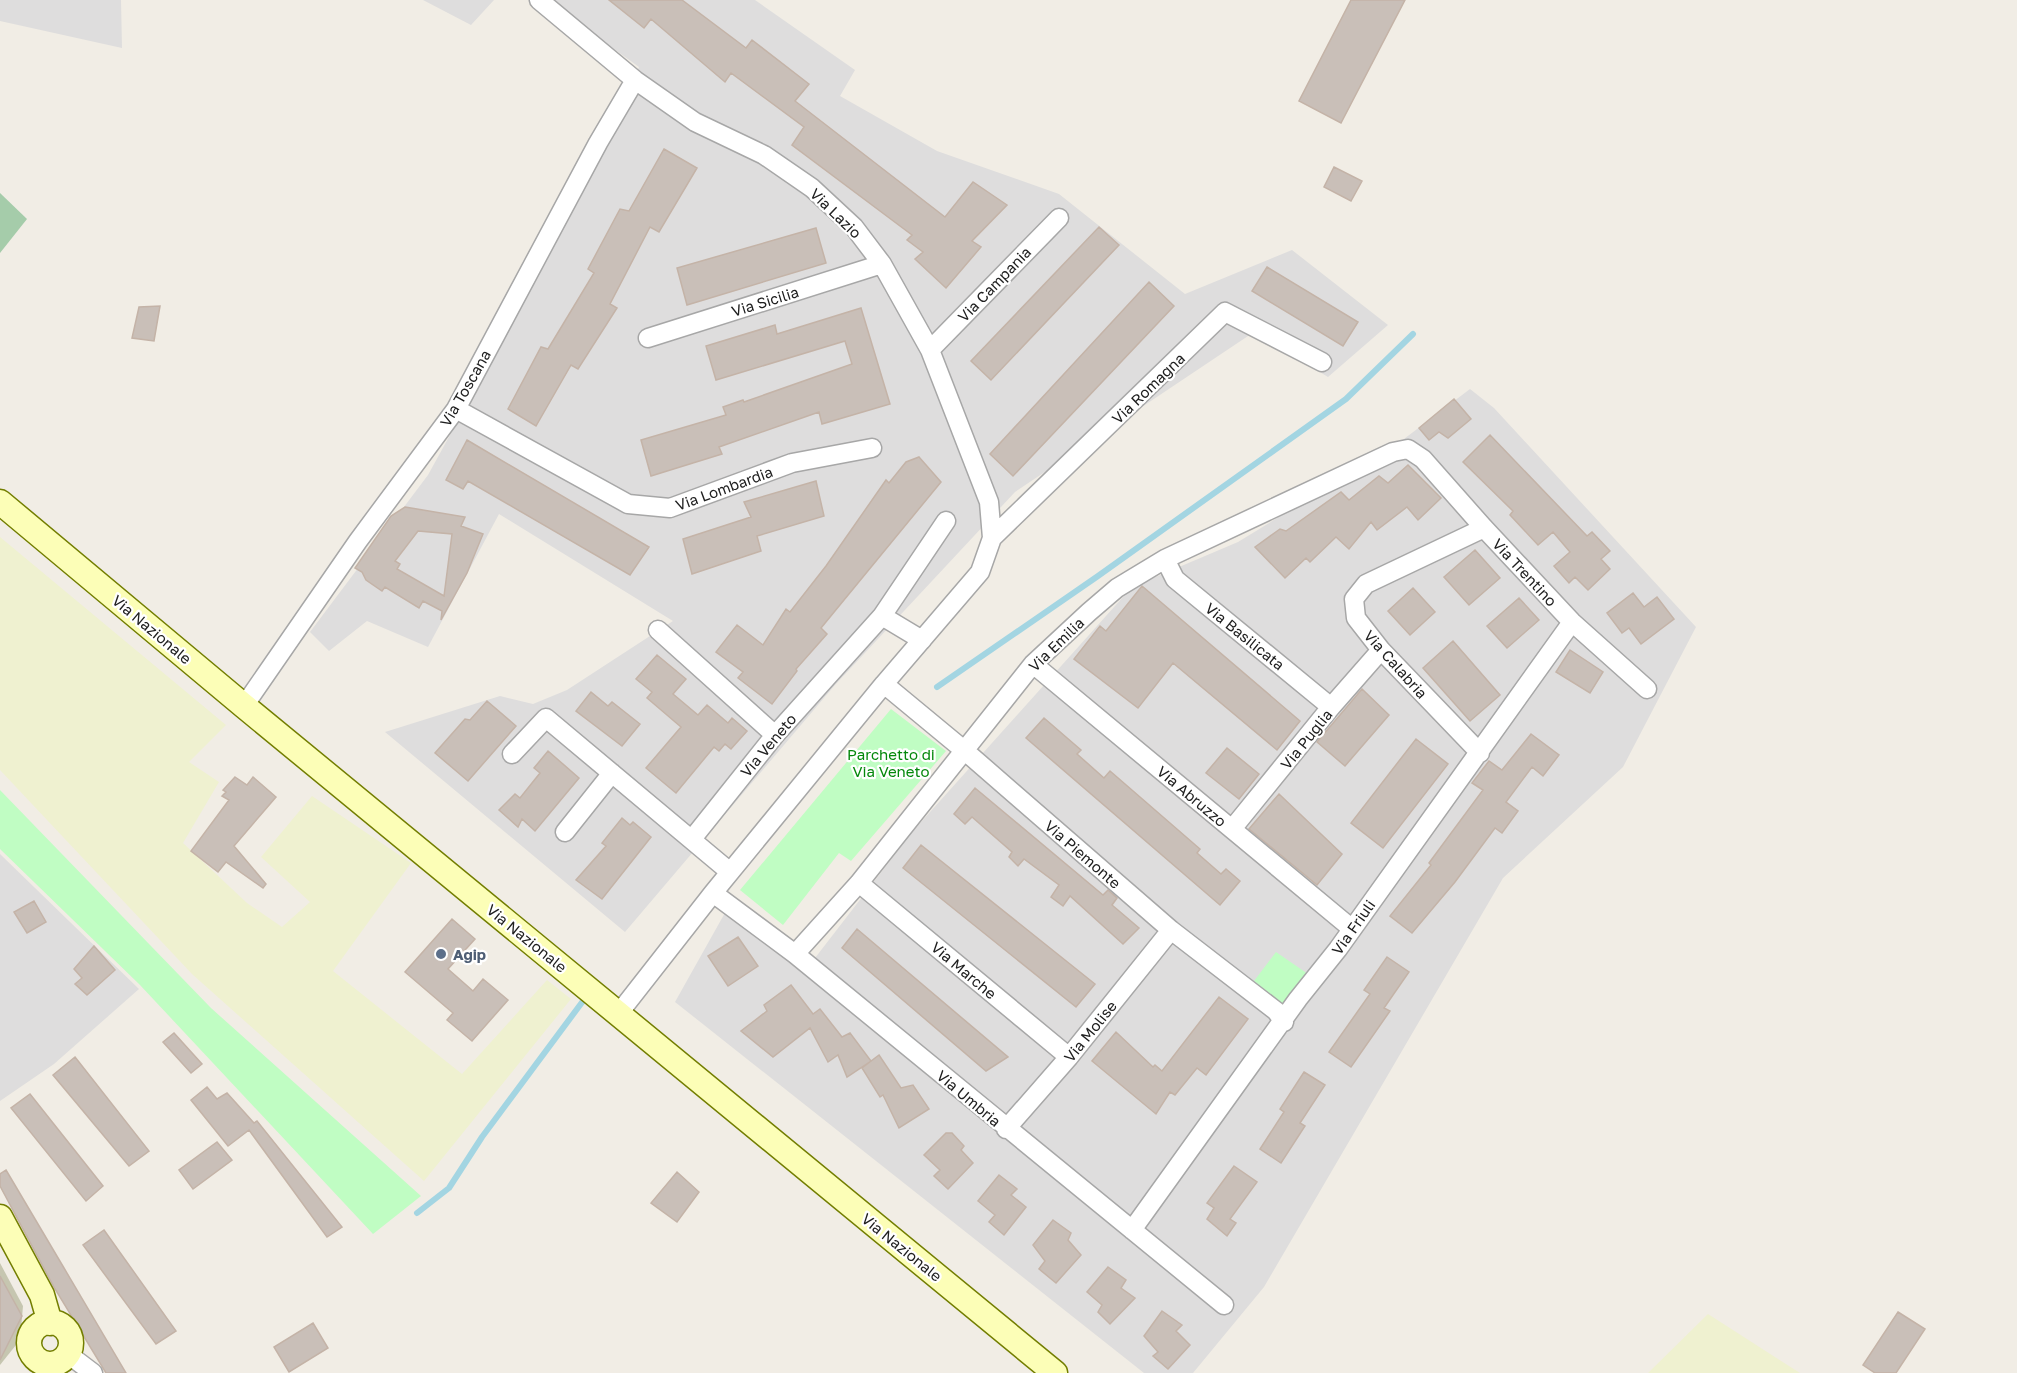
<svg xmlns="http://www.w3.org/2000/svg" width="2017" height="1373" font-family="'Golos Text',sans-serif">
  <style>
    .residential { fill: #dedddd }
    .construction { fill: #c6c6b0 }
    .farmland { fill: #eff1d0 }
    .cemetery { fill: #a5ccaa }
    .park { fill: #c0fdc3 }
    .lines { fill: none; stroke-linecap: round; stroke-linejoin: round }
    .stream { stroke: #a3d5e2; stroke-width: 6 }
    .building { fill: #c9bfb8; stroke: #c4b3a7; stroke-width: 1.5; fill-rule: evenodd }
    .street-casing { stroke: #a7a7a7; stroke-width: 21 }
    .secondary-casing { stroke: #737e00; stroke-width: 27 }
    .street { stroke: #fff; stroke-width: 18 }
    .secondary { stroke: #fcfeb7; stroke-width: 24 }
    .service-dot { fill: #5c6f8a; stroke: #fff; stroke-width: 2 }
    .labels { text-anchor: middle; dominant-baseline: central; stroke-width: 4.5; stroke-linejoin: round; paint-order: stroke }
    .street-label { font-size: 15px; fill: #202020; stroke: #fff }
    .park-label { font-size: 15px; fill: #04880b; stroke: #fff }
    .service-label { font-size: 15px; font-weight: bold; fill: #4e5e75; stroke: #fff; text-anchor: start }
  </style>
  <rect width="100%" height="100%" fill="#f1ede5"/>
  <path class="residential" d="M0,0H121L122,48L0,21Z
    M423,0H494L471,25Z
    M546,0H755L855,70L840,96L937,151L1059,194L1185,294L1292,250L1388,325L1328,377L1254,332L1015,492L835,685L625,932L385,732L500,696L533,704L567,690L673,621L499,514L428,647L367,621L329,651L310,632L428,475L579,200L639,67Z
    M1470,389L1494,408L1696,627L1623,767L1503,878L1264,1287L1193,1373H1144L675,1002L726,911L805,971L913,831L1132,587L1238,542L1396,445Z
    M0,854L139,989L54,1064L0,1101Z"/>
  <path class="construction" d="M0,1263L23,1306L20,1340L0,1365Z"/>
  <path class="farmland" d="M0,537L226,725L189,762L219,782L183,843L247,903L282,927L310,902L261,857L312,796L411,863L333,971L462,1074L547,980L571,999L424,1181L192,974L0,770Z
    M1708,1314L1800,1373H1648Z"/>
  <path class="cemetery" d="M0,193L27,219L0,253Z"/>
  <path class="park" d="M891,709L946,751L851,861L839,853L783,925L740,890Z
    M0,790L211,1008L421,1196L373,1234L140,985L0,849Z
    M1276,952L1308,974L1284,1005L1254,981Z"/>
  <g class="lines">
    <path class="stream" d="M937,687L1098,576L1346,399L1413,334
      M417,1213L449,1188L482,1137L583,1001"/>
  </g>
  <path class="building" d="M609,0H682L746,48L752,40L809,84L795,101L945,217L973,182L1007,205L972,241L981,247L946,288L915,259L923,252L907,240L912,235L792,145L804,127L731,73L725,82L651,19L644,28Z
    M1351,0H1405L1341,123L1299,101Z
    M664,149L697,168L659,232L650,227L610,304L617,308L578,369L571,365L536,426L508,409L541,347L548,349L594,273L588,269L620,209L629,211Z
    M1334,167L1362,181L1351,201L1324,187Z
    M1099,227L1119,245L991,380L971,361Z
    M816,228L826,263L687,305L677,268Z
    M1267,267L1358,322L1343,346L1252,291Z
    M1149,282L1174,306L1013,476L990,454Z
    M160,306L154,341L132,338L139,307Z
    M861,308L890,404L822,424L819,412L719,447L722,454L651,476L641,440L726,415L723,407L743,400L744,402L852,364L845,341L716,380L706,346L775,325L777,334Z
    M1454,399L1471,419L1448,438L1439,432L1429,440L1419,428Z
    M1490,435L1587,536L1592,532L1610,551L1601,559L1610,569L1588,590L1575,577L1569,583L1554,566L1570,552L1553,532L1538,545L1510,515L1513,511L1463,462Z
    M467,440L649,547L630,575L468,481L463,489L446,480Z
    M919,457L941,482L821,628L827,634L796,669L797,671L772,704L738,678L743,672L716,652L737,625L763,645L786,609L790,612L826,566L886,480L889,483L906,462Z
    M1408,465L1441,498L1418,520L1407,507L1377,530L1371,522L1349,549L1336,537L1310,562L1306,558L1285,578L1255,547L1280,529L1286,531L1341,492L1349,500L1379,476L1388,483Z
    M816,481L824,516L757,536L761,551L692,574L683,539L751,517L744,502Z
    M405,507L465,517L461,526L483,534L467,573L441,620L442,611L423,601L419,608L385,587L382,591L366,580L362,572L355,568L391,516ZM418,531L452,534L444,596L397,569L400,564L395,561Z
    M1475,550L1500,578L1469,605L1444,577Z
    M1142,586L1300,721L1277,750L1173,663L1138,708L1074,659L1100,626L1106,631Z
    M1413,588L1435,612L1410,635L1388,611Z
    M1633,593L1644,607L1657,597L1674,619L1641,644L1629,628L1622,633L1607,613Z
    M1519,598L1539,620L1507,648L1487,626Z
    M1453,641L1500,695L1470,721L1423,668Z
    M1570,650L1603,672L1590,693L1556,672Z
    M657,655L686,679L673,694L698,715L707,705L728,723L732,718L747,731L731,749L725,744L719,751L714,747L676,793L646,768L681,727L647,698L652,692L636,679Z
    M1362,689L1389,715L1345,766L1317,742Z
    M591,692L608,706L612,702L640,724L622,746L576,711Z
    M487,701L516,726L468,781L435,753L465,719L470,720Z
    M1044,718L1081,750L1077,754L1104,778L1110,771L1200,849L1197,853L1221,874L1226,869L1240,881L1220,905L1026,738Z
    M1531,734L1559,755L1543,776L1532,767L1506,802L1518,811L1502,833L1495,828L1455,882L1412,933L1390,916L1431,865L1429,863L1483,790L1472,783L1489,761L1502,770Z
    M1416,739L1448,764L1383,848L1351,823Z
    M1227,748L1259,774L1239,799L1206,773Z
    M548,751L579,778L535,831L522,819L518,827L499,810L515,794L520,798L540,773L534,768Z
    M235,777L247,785L253,777L276,797L234,846L266,884L263,888L226,862L218,872L191,851L229,800L222,796L226,792L223,790Z
    M975,788L1103,895L1108,890L1117,898L1112,905L1139,928L1123,944L1070,896L1063,906L1051,897L1059,885L1024,859L1018,866L1009,857L1012,852L972,817L965,824L954,814Z
    M1279,794L1342,854L1317,885L1249,829Z
    M622,818L630,825L633,822L651,837L602,899L576,880L606,846L602,843Z
    M921,845L1095,984L1076,1007L903,868Z
    M34,901L46,922L27,933L14,912Z
    M452,919L475,939L448,969L473,991L483,979L508,1000L472,1041L447,1020L453,1013L405,972Z
    M857,929L1008,1057L986,1071L842,948Z
    M738,937L758,966L728,986L708,956Z
    M94,946L115,970L87,995L75,984L82,978L74,969Z
    M1387,957L1409,972L1384,1008L1390,1011L1351,1067L1329,1052L1370,994L1364,990Z
    M791,985L813,1014L820,1009L842,1037L850,1033L871,1061L847,1077L838,1055L828,1062L810,1028L773,1057L741,1031L767,1011L764,1005Z
    M1219,997L1248,1019L1206,1075L1197,1068L1175,1095L1170,1092L1156,1114L1092,1061L1116,1032L1153,1067L1155,1065L1162,1071Z
    M174,1033L202,1064L191,1073L163,1042Z
    M879,1055L901,1088L913,1085L929,1109L899,1128L883,1095L880,1097L862,1068Z
    M75,1057L149,1151L129,1166L53,1075Z
    M1304,1072L1325,1085L1300,1123L1305,1126L1281,1163L1260,1149L1284,1112L1280,1109Z
    M207,1087L217,1099L227,1093L254,1123L257,1121L342,1227L327,1237L249,1130L228,1146L191,1100Z
    M30,1094L103,1186L86,1201L11,1108Z
    M946,1133H952L964,1146L961,1150L973,1163L948,1189L934,1176L940,1170L924,1155Z
    M217,1142L232,1160L193,1189L179,1170Z
    M1234,1166L1257,1182L1230,1219L1236,1223L1227,1236L1207,1219L1214,1208L1207,1203Z
    M6,1170L64,1268L126,1373H106L55,1289L0,1186V1174Z
    M677,1172L699,1192L677,1222L651,1203Z
    M999,1175L1017,1189L1011,1195L1026,1207L1004,1235L989,1222L995,1215L978,1201Z
    M1053,1220L1071,1233L1068,1240L1081,1255L1056,1283L1039,1269L1045,1261L1033,1245Z
    M104,1230L176,1331L156,1344L83,1245Z
    M1108,1267L1126,1280L1121,1288L1135,1298L1110,1324L1098,1312L1102,1305L1087,1292Z
    M0,1276L22,1316L0,1360Z
    M1162,1311L1182,1325L1176,1331L1190,1345L1168,1369L1153,1356L1158,1352L1144,1336Z
    M1898,1312L1925,1329L1896,1373H1875L1863,1365Z
    M313,1323L328,1348L289,1372L274,1347Z"/>
  <g class="lines">
    <g class="street-casing">
      <path id="street" d="M539,0L635,80L695,122L764,155L812,188L854,227L882,264L930,350L989,502L992,538
        M648,338L882,264
        M930,350L1059,218
        M456,409L628,504L670,508L792,463L872,448
        M1165,559L1175,579L1331,707
        M882,616L946,521
        M658,630L775,735
        M1033,664L1351,928
        M884,684L965,751L1171,930L1276,1011L1284,1022
        M244,706L358,541L456,409L598,143L635,80
        M1480,753L1381,650L1356,618L1354,599L1366,584L1484,528
        M512,754L546,718L730,872
        M1232,829L1331,707L1381,650
        M565,832L612,773
        M692,839L775,735L882,616L922,640
        M859,883L1069,1057
        M713,893L795,954L1224,1305
        M795,954L859,883L1033,664L1089,612L1117,588L1165,559L1393,452L1408,449L1423,459L1484,528L1572,622L1647,689
        M619,1013L713,893L884,684L980,572L992,538L1225,312L1322,362
        M1006,1129L1069,1057L1171,930
        M1132,1230L1298,999L1338,949L1572,622
        M68,1354L93,1373"/>
    </g>
    <g class="secondary-casing">
      <path id="secondary" d="M0,502L244,706L1055,1373
        M0,1217L42,1295L50,1323
        M29 1343a21 21 0 1 1 42 0a21 21 0 1 1-42 0Z"/>
    </g>
    <use href="#street" class="street"/>
    <use href="#secondary" class="secondary"/>
  </g>
  <circle class="service-dot" cx="441" cy="954" r="6"/>
  <g class="labels">
    <g class="street-label">
      <text transform="translate(836 213) rotate(44)">Via Lazio</text>
      <text transform="translate(994 284) rotate(-46)">Via Campania</text>
      <text transform="translate(765 301) rotate(-17)">Via Sicilia</text>
      <text transform="translate(465 388) rotate(-60)">Via Toscana</text>
      <text transform="translate(1148 388) rotate(-44)">Via Romagna</text>
      <text transform="translate(724 488) rotate(-20)">Via Lombardia</text>
      <text transform="translate(1525 572) rotate(47)">Via Trentino</text>
      <text transform="translate(152 629) rotate(40)">Via Nazionale</text>
      <text transform="translate(1245 636) rotate(39)">Via Basilicata</text>
      <text transform="translate(1056 644) rotate(-44)">Via Emilia</text>
      <text transform="translate(1396 664) rotate(48)">Via Calabria</text>
      <text transform="translate(1306 739) rotate(-51)">Via Puglia</text>
      <text transform="translate(768 745) rotate(-50)">Via Veneto</text>
      <text transform="translate(1192 796) rotate(40)">Via Abruzzo</text>
      <text transform="translate(1083 854) rotate(41)">Via Piemonte</text>
      <text transform="translate(1353 927) rotate(-55)">Via Friuli</text>
      <text transform="translate(527 938) rotate(39)">Via Nazionale</text>
      <text transform="translate(964 970) rotate(40)">Via Marche</text>
      <text transform="translate(1090 1031) rotate(-51)">Via Molise</text>
      <text transform="translate(969 1098) rotate(40)">Via Umbria</text>
      <text transform="translate(902 1247) rotate(39)">Via Nazionale</text>
    </g>
    <g class="park-label">
      <text x="891" y="754">Parchetto di<tspan x="891" dy="17">Via Veneto</tspan></text>
    </g>
    <g class="service-label">
      <text x="453" y="954">Agip</text>
    </g>
  </g>
</svg>
